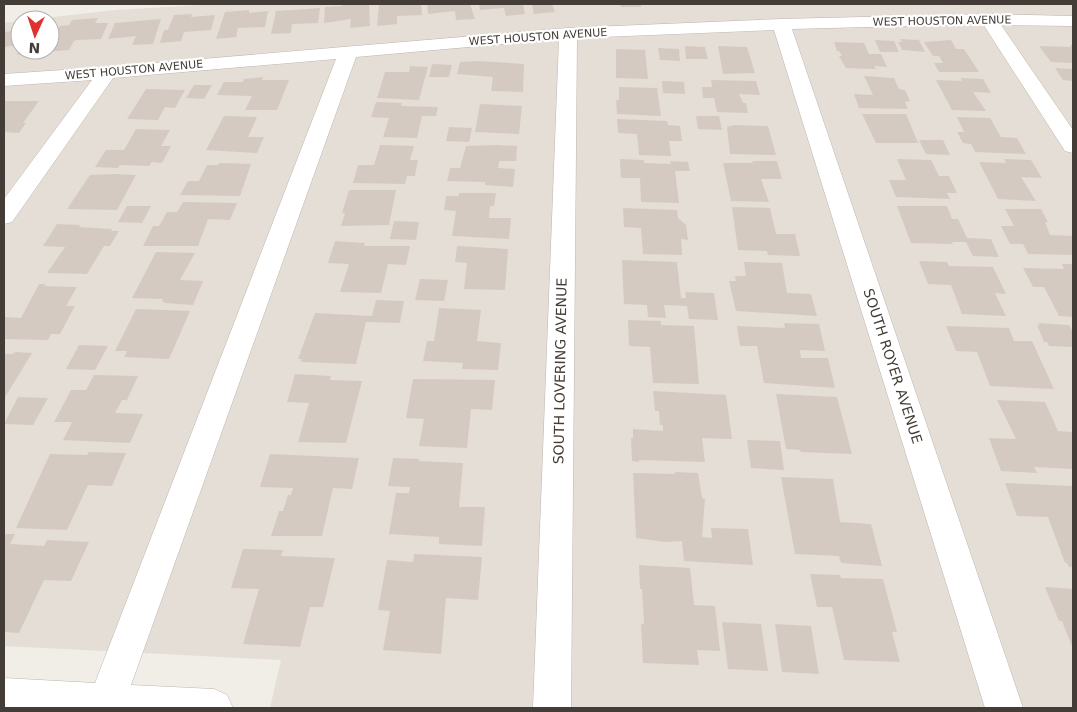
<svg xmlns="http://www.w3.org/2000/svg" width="1077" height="712" font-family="'DejaVu Sans',sans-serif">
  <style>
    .residential { fill: #e5ded6 }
    .building { fill: #d5cac1 }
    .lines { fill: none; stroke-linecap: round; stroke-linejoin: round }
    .minor-casing { stroke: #bfb6ae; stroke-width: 1 }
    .minor { fill: #fff; fill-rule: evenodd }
    .labels { text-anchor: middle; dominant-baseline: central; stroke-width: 4.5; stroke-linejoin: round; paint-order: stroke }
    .far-street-label { font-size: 11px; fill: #443d37; stroke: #fff }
    .street-label { font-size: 14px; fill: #443d37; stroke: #fff }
  </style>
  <rect width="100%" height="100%" fill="#f1ede7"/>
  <path class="residential" d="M218,4H1073V708H270L281,660L4,646V23L20,21V50H50V20H28L115,10Z"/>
  <path class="building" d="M342,4H369L370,26L350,28L351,19L324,23L325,7L342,6Z
    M379,4H421L422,15L397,16V24L377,26Z
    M427,4H470L475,19L456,20L455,11L428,14Z
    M479,4H523L525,14L506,16L504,8L480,10Z
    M532,4H552L555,12L534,14Z
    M620,4H641V7H621Z
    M320,8L318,23L292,24L291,33L271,34L276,11Z
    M249,10V13L268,11L265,27L238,28L236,37L216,39L225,12Z
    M192,14L191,17L215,15L211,30L184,32L181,41L160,43L164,30H168L174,15Z
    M98,18L95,23H108L101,39L77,40L74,41L69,50L46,52L50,50V45L60,26L69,25L72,20Z
    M161,19L153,44L132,45L136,36L108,39L115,23Z
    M20,30V45L4,47V32Z
    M900,39L919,40L925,52L902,50L898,42H902Z
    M875,40L894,41L899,52H880Z
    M951,40L956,49H964L979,72H939L934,63H943L939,56H933L924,42Z
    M834,42L864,43L869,54H881L887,67L874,66L876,69L846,68L839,56H842L839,51H837Z
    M1070,45H1073V63L1051,62L1039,46L1071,47Z
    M685,46L705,47L708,59H686Z
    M718,46L747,47L755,73L723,74Z
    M658,48L679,49L680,61L660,60Z
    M616,49L645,50L648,79L616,78Z
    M19,50H41L40,52L17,55Z
    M479,61L524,64L523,92L491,91L493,77L457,74L460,62Z
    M432,64L452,65L449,77H429Z
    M410,66L428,67L419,100L377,98L385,72H409Z
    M1055,68L1073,69V81L1063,80Z
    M864,76L894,78L899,89L905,90L910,101L905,102L908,109L859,108L854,94L873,95Z
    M263,77L262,80H289L277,110H245L252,96L217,95L224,82H243L244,79Z
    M961,78L983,79L991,93L973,92L986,111L952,110L936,80L962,81Z
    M711,80L756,81L760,95L739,94L743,103H746L748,113L717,112L714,98H703L702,87H712Z
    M662,81L684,82L685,94L663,93Z
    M194,85H212L204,99L186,98Z
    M619,87L657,88L661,116L617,114L616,100H619Z
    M146,89L185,90L175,108L165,107L158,120L127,119Z
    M4,101H39L23,123H26L19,133L4,132Z
    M376,102L402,103L401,106L438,107L436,116H422L417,138L383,137L389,118L371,117Z
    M480,104L522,106L519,134L475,132Z
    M862,114H906L918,143H876Z
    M224,116L257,117L248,137H264L257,153L206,150Z
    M696,116H719L722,130L698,129Z
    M957,117L990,118L1001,137L1017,138L1026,154L975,152L971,144L963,143L957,132H964Z
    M617,119L667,121L668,125L680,126L682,141H669L671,156L639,155L637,134L618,133Z
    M734,125L768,126L776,155L730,154L727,127Z
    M449,127L472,128L469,142L446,141Z
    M136,129L170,130L161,146H171L162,163L152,162L149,166L120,165L118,168L95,167L106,150H124Z
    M919,140H943L950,155L926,154Z
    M380,145L414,146L410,160H418L415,176H407L405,184L353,183L358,165H374Z
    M496,145L517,146L516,161H499L498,168L515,169L513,187L485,185V182L447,181L450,168H460L466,146Z
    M620,159L644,160V163L671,164L670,161L688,162L690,171H675L679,203L641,202L640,178H621Z
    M897,159L931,160L939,176H949L957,193H947L950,199L896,197L889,180H906Z
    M1004,159L1031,160L1042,178L1021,177L1036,201L998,199L979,162L1006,163Z
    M752,161H777L782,179H761L769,202L731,201L723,163H753Z
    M219,163L251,164L240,196L180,195L188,181H199L207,165H218Z
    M115,174L136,175L117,210L67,209L90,175Z
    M349,190H396L389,225L341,226L345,213H342Z
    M459,193H496L494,206H490L489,218H511L509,239L452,236L456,211L444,210L446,196H459Z
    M183,202L237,203L230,220L208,219L198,246H143L153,226H159L167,212H177Z
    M127,206H151L142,223L118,222Z
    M897,206H947L952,219H958L967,238L991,239L999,257L973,256L966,242H952L953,244L911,243Z
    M732,207L770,208L776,234H795L800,256L768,255L767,251L738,250Z
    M623,208L677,210L678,218L686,225L688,240L681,239L682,255L643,254L641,228L624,227Z
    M1005,209H1041L1048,222H1045L1050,235L1073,236V255L1028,254L1023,244H1010L1001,226H1014Z
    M394,221L419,222L416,240L390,239Z
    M57,224L80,225L79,227L112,229L111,231H119L110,246H104L87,274L47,273L65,247L43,246Z
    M335,241L365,243L364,246H410L406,265L388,264L381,293L340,292L349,264L328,263Z
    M457,246L508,249L505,290L464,289L467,263L455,262Z
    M156,252L195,253L180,280L203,281L193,305L165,303L162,301L163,299L132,298Z
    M622,260L677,262L681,298H686L685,292L714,293L718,320L689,319L687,306L664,305L666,318L648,317L647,305L624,304Z
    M919,261L947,262L949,266L993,267L1006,294L995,293L1006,316L962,314L951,285L928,284Z
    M744,262L782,263L787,293L811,294L817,316L736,311L729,281H736L735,276H746Z
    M1062,264H1073V317L1059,316L1044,287H1033L1023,268L1064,269Z
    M420,279L448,280L444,301L415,300Z
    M39,284H46L44,286L77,287L66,306H75L60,334H51L48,340L4,339V317L21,318Z
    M376,300L404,301L400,323L366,322L356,364L301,362L302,359H298L315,313L372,316Z
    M439,308L481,310L477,341L501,343L498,370L462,369L463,363L423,361L427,341H434Z
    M136,309L190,311L169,359L124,357L127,351H115Z
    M628,320L661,321V325L694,326L699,384L653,383L650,347L629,346Z
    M784,323L819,324L825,351L800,350L801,358H828L835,388L764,383L757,346H740L737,326L785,328Z
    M1038,323L1069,325L1073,332V347L1049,346L1047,342H1044L1037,325L1040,326Z
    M946,326L1009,328L1014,341H1032L1054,389L990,386L977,352L956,351Z
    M79,345L108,346L95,370L66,369Z
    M15,352L32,353L4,399V354H13Z
    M295,374L331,376L330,380L362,381L346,443L298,442L309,403L287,402Z
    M94,375L138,376L127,400H122L115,413L143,414L130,443L63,440L72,422H54L71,390H86Z
    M413,379L495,380L492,410L471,409L467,448L419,446L424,419L406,418Z
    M653,391L726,395L732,439L702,438L705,462L639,460V462L632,461L631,438H633V429L663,431V425H660L659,411H655Z
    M776,394L837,397L852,454L801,452L800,450L786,449Z
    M18,397L48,398L33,425L4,424Z
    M997,400L1045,402L1058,431L1073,432V469L1034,467L1037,473L1001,471L989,438L1016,439Z
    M747,440L780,441L784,470L751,468Z
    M89,452L126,453L112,486L88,485L67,530L16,528L50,454L87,455Z
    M270,454L359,458L352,489L333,488L322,536H271L279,511H283L288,495H291L293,488L260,487Z
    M393,458L419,459V461L463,463L459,507H485L482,546L439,544V537L389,534L396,493H409L410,487L388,486Z
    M675,472L698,473L702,498L705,499L702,537L712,538L711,528L748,529L753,565L684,561L682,541L665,542L636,538L633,473L675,474Z
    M781,477L833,479L840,522L871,524L882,566L841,563L839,556L795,554Z
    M1005,483L1073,486V567H1069L1067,563H1065L1048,517L1017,516Z
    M4,534H15L10,544L44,546L47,540L89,542L71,581L44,580L19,633L4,632Z
    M243,549L283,550L281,556L335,558L323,607H310L300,647L243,644L259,589L231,588Z
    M414,554L482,557L478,600L446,598L441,654L383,650L390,611L378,610L387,560L413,562Z
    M639,565L690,568L694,605L715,606L720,651L697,650L699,665L643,663L641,624H644L642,589H640Z
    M810,574L840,575L841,578L883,579L897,632H892L900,662L844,660L832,607H817Z
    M1045,587L1073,589V649L1062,621H1059Z
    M722,622L761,624L768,671L728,669Z
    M775,624L811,626L819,674L782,672Z"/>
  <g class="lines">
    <g class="minor-casing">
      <path id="minor" d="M988,14L1073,16V26L1001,25L1073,130V153L1065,151L983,24L792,29L1023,708H985L774,30L577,38L571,708H533L559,39L356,57L131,685L214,689L227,695L233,708H4V678L95,683L336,59L113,78L12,222L4,224V199L92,80L4,86V74L107,67L568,28L781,19Z"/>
    </g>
    <use href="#minor" class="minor"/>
  </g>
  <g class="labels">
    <g class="far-street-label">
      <text transform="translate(942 21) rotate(-1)">WEST HOUSTON AVENUE</text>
      <text transform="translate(538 37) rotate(-4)">WEST HOUSTON AVENUE</text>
      <text transform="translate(134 70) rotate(-5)">WEST HOUSTON AVENUE</text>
    </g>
    <g class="street-label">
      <text transform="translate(893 366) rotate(72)">SOUTH ROYER AVENUE</text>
      <text transform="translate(560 371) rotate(-89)">SOUTH LOVERING AVENUE</text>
    </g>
  </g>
  <rect width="1077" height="712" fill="none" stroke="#443d37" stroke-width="10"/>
  <g transform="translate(35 35) rotate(183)"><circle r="24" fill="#ffffff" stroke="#b4b1af"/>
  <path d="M0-4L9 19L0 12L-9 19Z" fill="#e03130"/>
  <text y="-8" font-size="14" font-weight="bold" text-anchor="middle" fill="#443d37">N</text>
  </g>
</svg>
